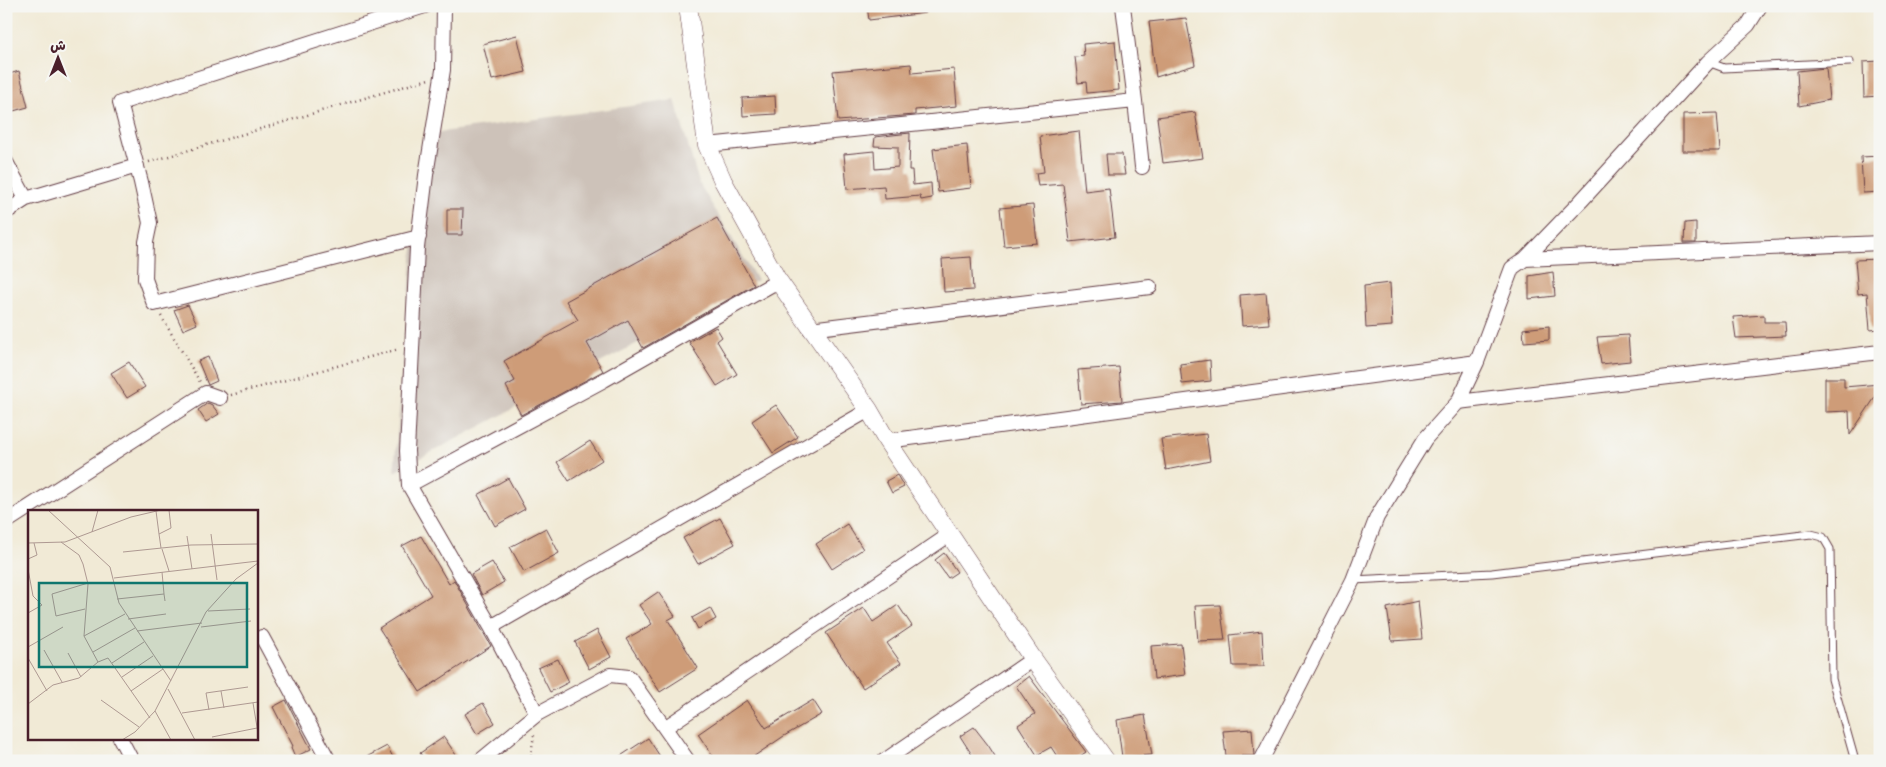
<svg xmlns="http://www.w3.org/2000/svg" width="1886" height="767" font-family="'Architects Daughter','Playpen Sans Arabic',sans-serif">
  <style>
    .industrial { fill: #cdc2b9 }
    .building { fill: #ce9c78 }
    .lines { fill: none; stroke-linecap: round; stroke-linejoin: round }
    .service-casing { stroke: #633d45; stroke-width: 9 }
    .minor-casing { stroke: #633d45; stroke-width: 16 }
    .tertiary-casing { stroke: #633d45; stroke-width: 19 }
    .path { stroke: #633d45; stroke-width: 2.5; stroke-dasharray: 1 4; stroke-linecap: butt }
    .service { stroke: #fff; stroke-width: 7 }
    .minor { stroke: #fff; stroke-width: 14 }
    .tertiary { stroke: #fff; stroke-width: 18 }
    .inset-road { fill: none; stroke: #ae9992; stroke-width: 1 }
    .view { fill: #0f766e; fill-opacity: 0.15; stroke: #0f766e; stroke-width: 2.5 }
    .inset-edge { fill: none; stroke: #4a1f2b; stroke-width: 2.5 }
  </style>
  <rect width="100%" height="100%" fill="#f6f6f2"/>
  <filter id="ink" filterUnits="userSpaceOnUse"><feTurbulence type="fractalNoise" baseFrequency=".02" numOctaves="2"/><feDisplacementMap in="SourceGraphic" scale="10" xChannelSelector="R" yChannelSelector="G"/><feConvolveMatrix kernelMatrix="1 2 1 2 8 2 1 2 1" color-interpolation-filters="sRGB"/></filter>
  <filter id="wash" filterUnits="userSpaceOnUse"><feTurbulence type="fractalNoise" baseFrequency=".0096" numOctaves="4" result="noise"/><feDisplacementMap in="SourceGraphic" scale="20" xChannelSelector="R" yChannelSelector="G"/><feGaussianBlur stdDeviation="1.12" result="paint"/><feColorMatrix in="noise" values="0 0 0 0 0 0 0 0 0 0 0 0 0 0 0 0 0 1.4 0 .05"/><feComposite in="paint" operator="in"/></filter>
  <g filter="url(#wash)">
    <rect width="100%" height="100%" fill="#f1ead6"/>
    <path class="industrial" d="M675,100L699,183L757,280L394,472L413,249L427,134Z"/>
    <g id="blocks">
      <path class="building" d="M867,6H925L926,13L869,20Z
        M1186,18L1195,65L1156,77L1149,22Z
        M517,35L526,72L492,80L483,44Z
        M1115,41L1119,90L1087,93L1086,82L1078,83L1075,57L1084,56L1083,44Z
        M1880,61V96L1864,97L1863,62Z
        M911,64L912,73L954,69L957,106L915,110V115L838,121L833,71Z
        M1826,68L1829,100L1799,106L1797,71Z
        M19,71L28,107L6,113V75Z
        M775,96L776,114L743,116L742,98Z
        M1195,112L1203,158L1163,163L1157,117Z
        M1717,113L1720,151H1683V114Z
        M1079,131L1085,191L1109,188L1115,237L1070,242L1063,184L1038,186L1036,173L1044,172L1040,136Z
        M910,133L909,170H912L913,185L931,183L932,198L921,200L920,196L885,199L884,186L847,189L844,154L874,151L875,169L898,167V147L874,146L875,137Z
        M967,145L971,188L938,192L933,149Z
        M1106,154H1122L1125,175H1108Z
        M1880,156V192L1863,193L1861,157Z
        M1033,205L1037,243L1004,246L1000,208Z
        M447,209H463L462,235H447Z
        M717,218L754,285L643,348L628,320L587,343L603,371L521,415L506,386L515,381L504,361L578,320L566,301Z
        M1696,222V243H1684L1685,223Z
        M971,257L973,290L944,292L942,259Z
        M1880,259V329L1870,330L1867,293L1858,294L1855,260Z
        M1553,272L1555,296L1529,299V276Z
        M1390,283L1392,326L1366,328L1364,286Z
        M1266,293L1269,324L1242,326L1240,295Z
        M188,305L197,324L183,330L174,310Z
        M1764,315V322H1785L1786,336L1736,338L1733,317Z
        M1549,326V340L1524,342L1523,329Z
        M716,327L722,337L717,341L737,374L717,386L689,342Z
        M1628,335L1630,361L1601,364L1597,337Z
        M208,357L217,381L208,385L198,361Z
        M1210,360L1211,381L1182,384L1180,364Z
        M129,362L145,387L127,398L111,373Z
        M1119,367L1122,401L1081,404L1078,370Z
        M1825,378H1844V387L1880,384V390L1850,435L1849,411L1825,412Z
        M208,403L212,405L219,414L206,422L198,410Z
        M776,405L798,437L773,453L752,421Z
        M1206,434L1210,461L1166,470L1161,439Z
        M590,441L602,460L569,481L557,462Z
        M897,475L904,487L892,493L886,481Z
        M508,478L525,509L495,526L478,495Z
        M720,518L735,544L698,564L683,538Z
        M847,524L863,549L832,569L816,544Z
        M546,528L559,553L524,572L510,547Z
        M421,536L449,584L454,580L491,646L420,692L379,628L431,595L402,546Z
        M944,553L957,572L948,578L935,560Z
        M492,562L504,582L482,595L471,574Z
        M658,592L675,616L668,620L698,668L660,692L626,639L652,624L639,605Z
        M1418,601L1422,639L1392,641L1387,608Z
        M898,605L912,626L887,643L901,663L863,688L826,633L864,608L873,622Z
        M1220,605L1225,640L1198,641L1195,606Z
        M710,608L716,619L698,629L692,618Z
        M597,630L611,657L589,669L575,642Z
        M1262,631L1264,666H1233L1230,635Z
        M1181,644L1185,675L1154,679L1151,646Z
        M558,659L569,682L550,692L538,668Z
        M1029,676L1086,752L1073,761H1060L1051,747L1037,755L1018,725L1035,714L1016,686Z
        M286,700L311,749L295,757L291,747L293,746L273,707Z
        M747,700L766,728L813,700L822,714L784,736L747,761H716L698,734Z
        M483,703L495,723L477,734L465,714Z
        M1145,715L1152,755L1122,757L1117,720Z
        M974,727L988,745L998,761H976L960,736Z
        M1252,729L1254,756H1226L1223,731Z
        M444,737L460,761H425L420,753Z
        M648,738L663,761H613Z
        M387,746L395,761H359Z"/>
    </g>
  </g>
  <g filter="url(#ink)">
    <use href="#blocks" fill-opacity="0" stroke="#633d45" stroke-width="1"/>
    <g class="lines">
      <g class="service-casing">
        <path id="service" d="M1708,62L1724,68L1850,62
          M1353,580L1492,573L1811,534L1823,537L1830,549L1832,679L1855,761"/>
      </g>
      <g class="minor-casing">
        <path id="minor" d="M444,6L443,70L426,175L417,248L407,451L409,485L491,627L537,714
          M1123,6L1135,101
          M707,145L1135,101L1142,167
          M6,162L26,199L6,212
          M26,199L137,166
          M419,237L154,304L145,279L146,242L150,223L141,182L120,103L425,6
          M1525,259L1880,243
          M810,329L1150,287
          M1458,402L1880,352
          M887,441L1477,362
          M409,485L604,380L778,281
          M6,522L206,393L220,398
          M491,627L869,410
          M262,637L329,761
          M666,727L949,535
          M120,738L132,761
          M480,761L537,714L610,675L629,677L688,761
          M884,761L1033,659
          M1261,761L1353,580L1377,517L1425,439L1458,402L1477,362L1512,268L1525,259L1581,201L1708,62L1748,25L1760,6"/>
      </g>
      <g class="tertiary-casing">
        <path id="tertiary" d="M688,6L707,145L723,181L777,279L869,410L887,441L1033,659L1106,761"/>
      </g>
      <path class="path" d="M149,162L429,79
        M161,316L200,382
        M231,395L399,349
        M530,761L534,735"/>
      <use href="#service" class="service"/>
      <use href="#minor" class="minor"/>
      <use href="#tertiary" class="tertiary"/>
    </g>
  </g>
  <g transform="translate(28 510)">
    <rect width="230" height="230" fill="#f1ead6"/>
    <path class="inset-road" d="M20,0L82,57L91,93L143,171M128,1L131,24M64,22L70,0M183,24L189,70M159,26L164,59M33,32L51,45L55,54L60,74L56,126L70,152M0,33L37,32L103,7L133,0M133,38L131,24L143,18L141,0M134,39L141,61M95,42L163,35L230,34M0,49L9,45L6,33M0,59L5,86L14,95L0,103M134,62L136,84M86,68L230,51M89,89L136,84L137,91M57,99L28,106L24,84L60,73M180,101L222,99M100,109L138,104M173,117L223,111M109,121L174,113M56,126L97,104M0,137L35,117M16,140L34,172M65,142L107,118M40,143L53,167M0,148L19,181M84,153L116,132M94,167L125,146M140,179L167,230M103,181L135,159M193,181L196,198M73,190L111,217M225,193L230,223M0,194L25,175L51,168L70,152L80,148L122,208M181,200L178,183L220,177M127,201L143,230M154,203L230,192M184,227L229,218M94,230L107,222L127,201L178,102L208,69L230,53"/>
    <path class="view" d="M11,73H219V157H11Z"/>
    <rect width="230" height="230" class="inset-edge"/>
  </g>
  <rect width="1886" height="767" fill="none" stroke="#f6f6f2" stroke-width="25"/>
  <g transform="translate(58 58)" stroke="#f6f6f2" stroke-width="4" paint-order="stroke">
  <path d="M0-4L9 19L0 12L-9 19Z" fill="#4a1f2b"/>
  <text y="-8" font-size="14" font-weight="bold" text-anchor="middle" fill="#4a1f2b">ش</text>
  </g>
</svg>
